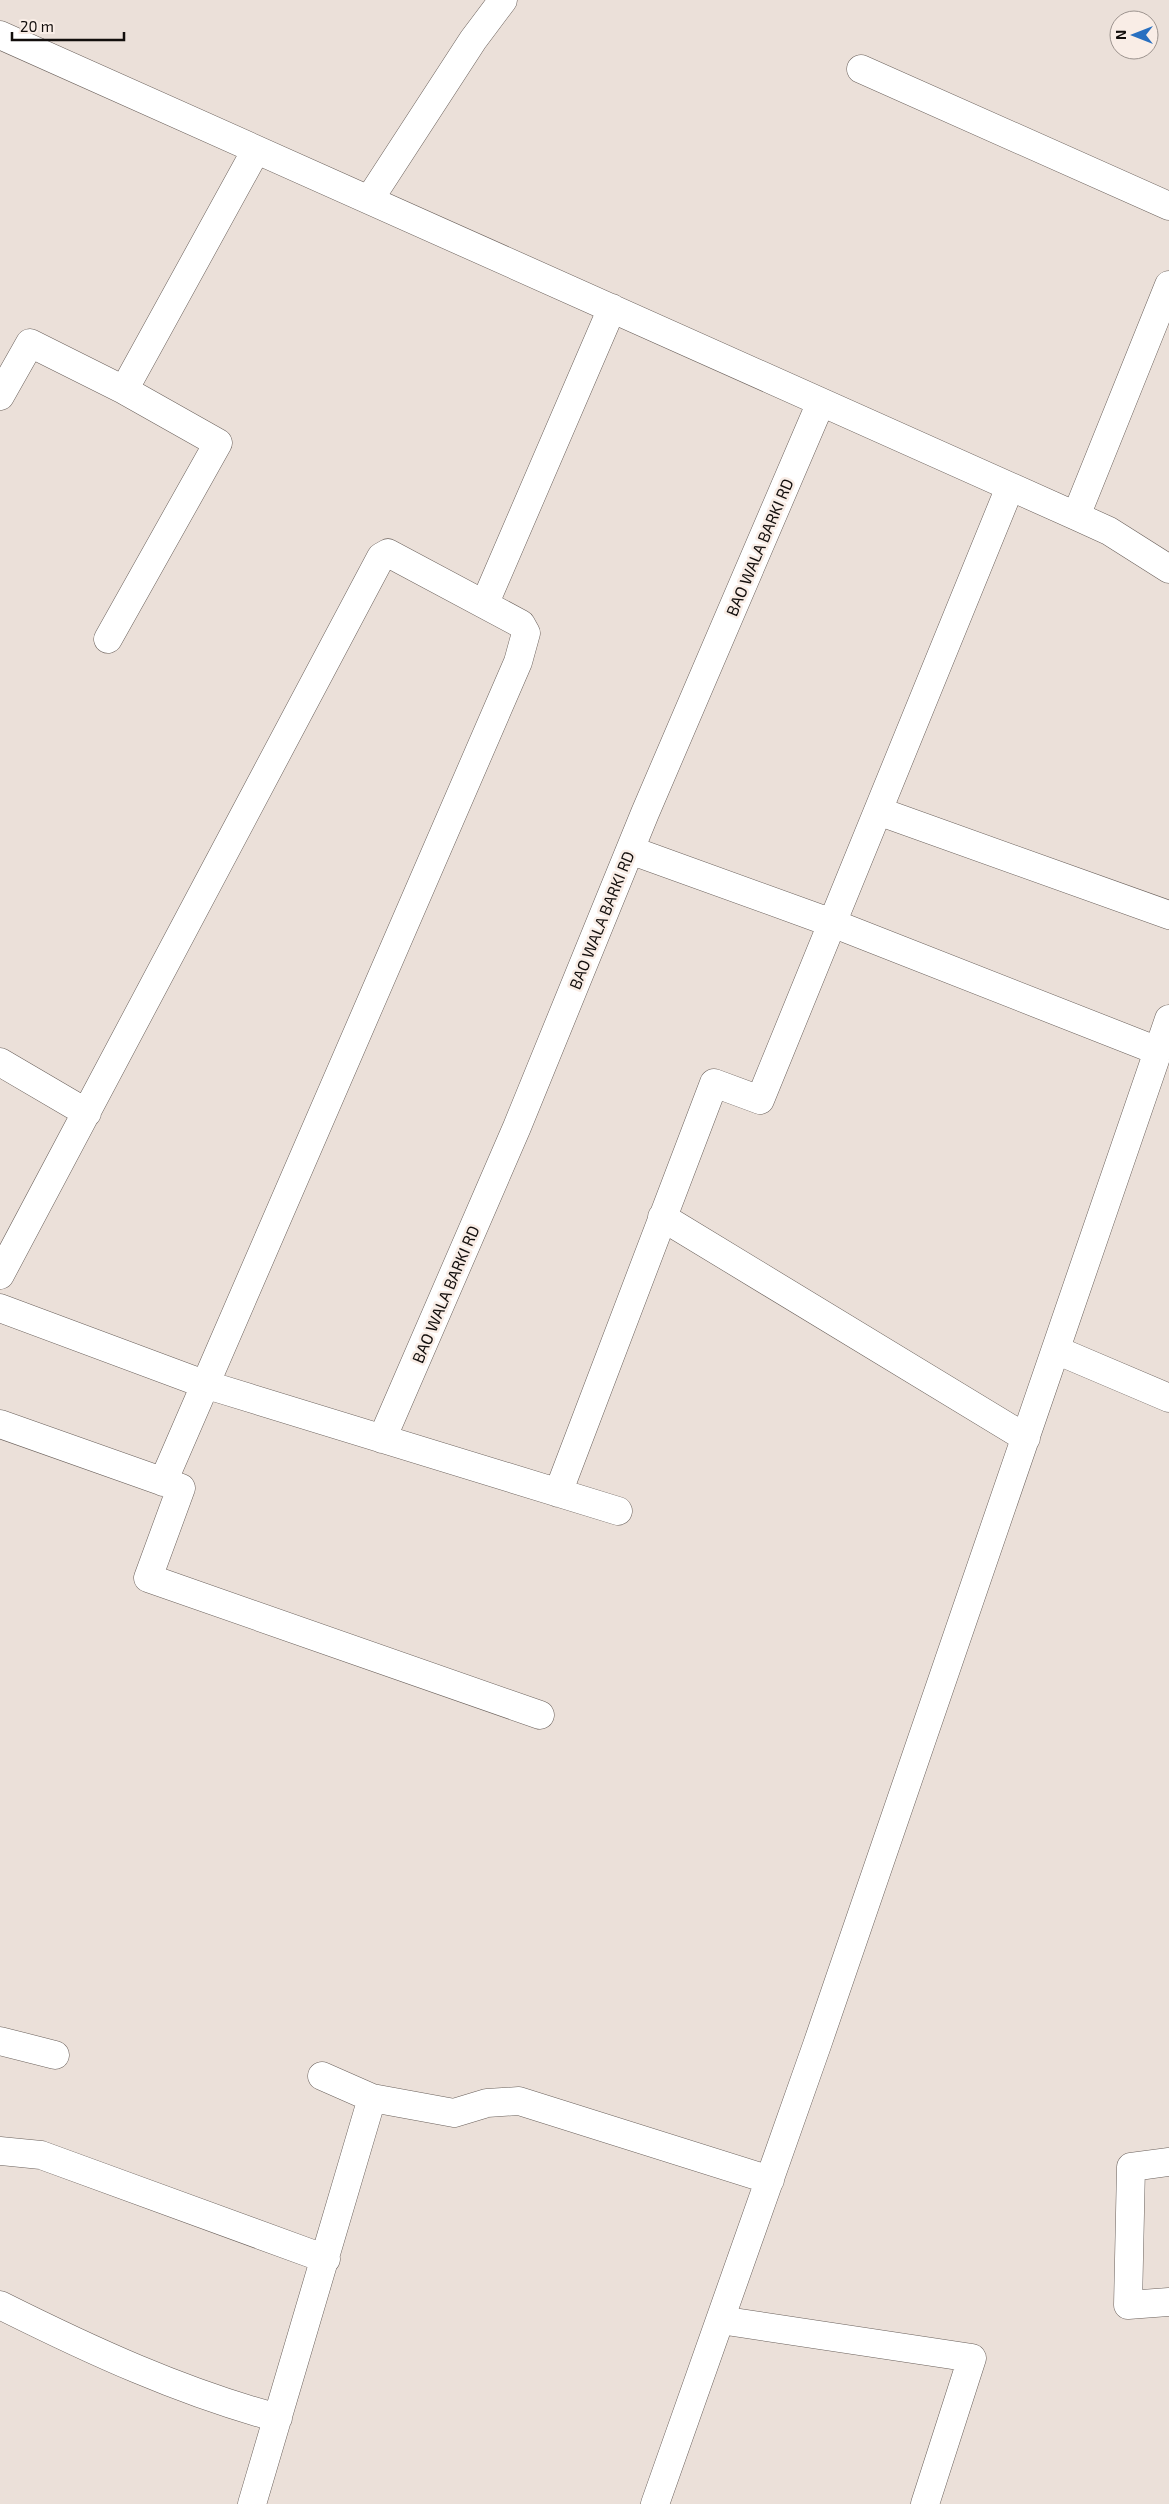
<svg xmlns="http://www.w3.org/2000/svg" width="1169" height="2504" font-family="'Exo 2',sans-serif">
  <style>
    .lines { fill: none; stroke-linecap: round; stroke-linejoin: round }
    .minor-casing { stroke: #6a605b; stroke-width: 29 }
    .tertiary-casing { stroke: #6a605b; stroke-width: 29 }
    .minor { stroke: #fff; stroke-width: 28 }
    .tertiary { stroke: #fff; stroke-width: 28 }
    .labels { text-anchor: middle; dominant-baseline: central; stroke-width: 5; stroke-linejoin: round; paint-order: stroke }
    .street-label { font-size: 16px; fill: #120e0c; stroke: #f9ede6 }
  </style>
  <rect width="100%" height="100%" fill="#ebe0d9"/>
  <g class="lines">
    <g class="minor-casing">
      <path id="minor" d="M0,35L1076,516L1109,531L1169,569
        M861,69L1169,206
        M369,200L473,40L503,0
        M0,396L30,343L124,390L256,150
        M1076,516L1169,285
        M485,603L612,308
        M108,639L218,443L124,390
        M878,811L1169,915
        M630,850L832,923L1158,1051
        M0,1062L87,1113
        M662,1217L1026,1438
        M0,1275L381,557L388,553L521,624L526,633L518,662L163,1482
        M0,1308L204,1384L618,1511
        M1056,1350L1169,1398
        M0,1424L181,1488L148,1578L540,1715
        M382,1439L517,1127L645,813L821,402
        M558,1493L714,1083L760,1100L1010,487
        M0,2041L55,2055
        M322,2076L372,2098L454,2113L487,2103L519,2101L770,2180
        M0,2151L41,2155L326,2259
        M0,2305C90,2350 181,2392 278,2418
        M720,2320L972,2358L925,2504
        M252,2504L372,2098
        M655,2504L817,2045L1169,1019"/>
    </g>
    <g class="tertiary-casing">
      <path id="tertiary" d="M1169,2162L1131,2167L1128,2305L1169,2302"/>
    </g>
    <use href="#minor" class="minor"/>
    <use href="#tertiary" class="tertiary"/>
  </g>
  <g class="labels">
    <g class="street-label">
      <text transform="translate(759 547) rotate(-67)">BAO WALA BARKI RD</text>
      <text transform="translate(601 920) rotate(-68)">BAO WALA BARKI RD</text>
      <text transform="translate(445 1294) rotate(-67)">BAO WALA BARKI RD</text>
    </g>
  </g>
  <g transform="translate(1134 35) rotate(270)"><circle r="24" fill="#f9ede6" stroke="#9d948f"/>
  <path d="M0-4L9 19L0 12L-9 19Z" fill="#286fc0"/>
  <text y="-8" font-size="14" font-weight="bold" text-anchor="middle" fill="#120e0c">N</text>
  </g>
  <path d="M12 32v8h112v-8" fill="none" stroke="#120e0c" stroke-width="2.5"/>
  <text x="20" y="32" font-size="15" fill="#120e0c" stroke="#f9ede6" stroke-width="4" paint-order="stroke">20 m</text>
</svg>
